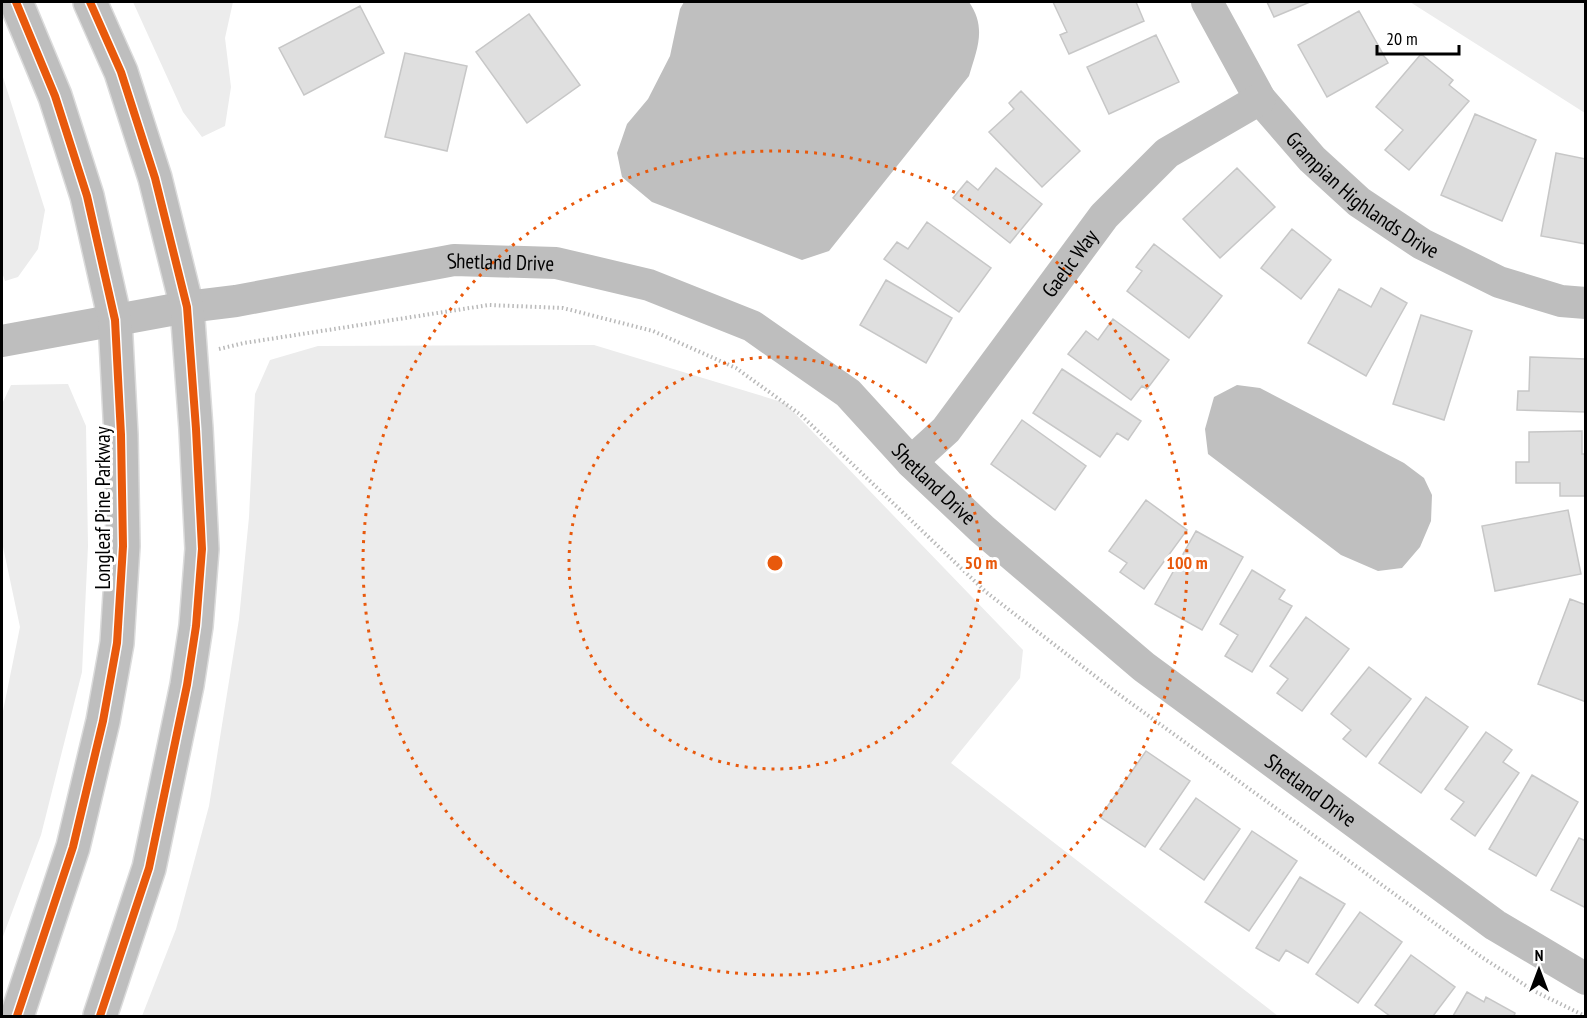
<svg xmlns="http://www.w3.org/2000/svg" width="1587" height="1018" font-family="'PT Sans Narrow',sans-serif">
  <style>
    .green { fill: #ececec }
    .water { fill: #bfbfbf }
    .building { fill: #dfdfdf; stroke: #c7c7c7; stroke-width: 1.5 }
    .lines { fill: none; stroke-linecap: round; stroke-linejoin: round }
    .major-casing { stroke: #dbdbdb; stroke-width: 36 }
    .path { stroke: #b9b9b9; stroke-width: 4; stroke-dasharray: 1.5 3; stroke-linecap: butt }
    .minor { stroke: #bebebe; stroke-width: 32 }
    .major { stroke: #bebebe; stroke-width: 33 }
    .cycleway-casing { stroke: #fff; stroke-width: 11 }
    .cycleway { stroke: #e8590c; stroke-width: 8 }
    .ring { fill: none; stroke: #e8590c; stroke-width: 3; stroke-dasharray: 3 6 }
    .labels { text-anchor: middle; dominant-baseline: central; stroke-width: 6; stroke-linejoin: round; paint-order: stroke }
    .street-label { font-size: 21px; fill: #000; stroke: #fff }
    .centre { fill: #e8590c; stroke: #fff; stroke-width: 3 }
    .ring-label { font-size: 18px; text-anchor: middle; font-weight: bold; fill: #e8590c; stroke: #fff; stroke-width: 6; stroke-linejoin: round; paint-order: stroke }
  </style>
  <rect width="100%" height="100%" fill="#fff"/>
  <path class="green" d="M133,2H233L225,38L231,87L225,126L202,137L183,112Z
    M1410,2H1585V113Z
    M2,74L45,210L38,249L18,277L5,281L2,272Z
    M594,345L785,403L1023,650L1020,678L951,763L1278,1016H142L176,929L209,806L239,619L249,517L255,394L270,360L318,346Z
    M68,384L86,426L88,546L82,672L41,835L2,939V716L20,627L2,542V404L11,385Z"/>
  <path class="water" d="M684,2H969C987,28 977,49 969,76L829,251L802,260L652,202L622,177L617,153L627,124L648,99L670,56L680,9Z
    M1237,385L1260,388L1404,463L1424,478L1432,495L1431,521L1420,547L1402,568L1378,571L1341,555L1208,454L1205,429L1214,397Z"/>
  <path class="building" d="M1053,2H1136L1144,21L1069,54L1060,35L1067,32Z
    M1267,2H1310L1274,17Z
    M360,6L384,53L304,95L279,48Z
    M1359,11L1388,63L1327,97L1298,45Z
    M529,14L580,85L527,123L476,52Z
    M1156,35L1179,82L1109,114L1087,67Z
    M405,53L467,66L447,151L385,137Z
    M1421,54L1453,80L1449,85L1469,101L1409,170L1385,150L1403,130L1376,107Z
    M1021,91L1080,151L1042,187L989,132L1014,109L1009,103Z
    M1475,114L1536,140L1502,221L1441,195Z
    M1556,153L1586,159V244L1541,236Z
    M996,168L1042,204L1010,243L953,198L967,181L978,190Z
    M1237,168L1275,207L1220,258L1183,219Z
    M927,222L991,268L959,312L884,259L897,242L908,249Z
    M1292,229L1331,260L1301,299L1261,268Z
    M1154,244L1222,296L1189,338L1127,291L1142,271L1136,267Z
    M886,280L952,318L926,363L860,325Z
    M1381,288L1407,303L1366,376L1308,343L1339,289L1371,307Z
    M1421,315L1472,331L1444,420L1393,404Z
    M1113,319L1169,360L1147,389L1142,386L1131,400L1068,354L1086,331L1098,340Z
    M1530,357L1586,359V412L1517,410L1518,391H1529Z
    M1062,369L1141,421L1128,440L1117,433L1100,457L1033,413Z
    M1022,420L1086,466L1055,510L991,464Z
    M1582,431V454H1586V496H1560V483H1516V462H1529V432Z
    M1146,500L1187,530L1144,589L1120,572L1127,563L1109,551Z
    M1568,510L1581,574L1495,591L1482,526Z
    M1196,531L1243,557L1202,630L1155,604Z
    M1252,570L1285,590L1279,599L1292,606L1252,672L1225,656L1238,635L1220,624Z
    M1570,599L1586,605V702L1538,684Z
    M1306,617L1349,649L1302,711L1277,693L1288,679L1270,666Z
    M1369,667L1411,699L1366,757L1343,739L1351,730L1331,714Z
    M1426,697L1468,727L1421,793L1379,763Z
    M1486,732L1512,750L1503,762L1519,773L1475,836L1451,819L1464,802L1445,789Z
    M1146,751L1190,781L1145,847L1100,817Z
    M1532,775L1578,802L1536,876L1489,849Z
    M1196,798L1240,829L1204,880L1160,849Z
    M1252,831L1297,861L1249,931L1205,902Z
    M1579,838L1586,841V908L1551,890Z
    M1300,877L1345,904L1308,963L1286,950L1279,961L1256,948Z
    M1360,912L1402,942L1358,1003L1316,974Z
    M1411,955L1455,987L1433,1016H1390L1375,1005Z
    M1467,992L1484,1002L1486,997L1515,1013L1514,1016H1453Z"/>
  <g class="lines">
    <g class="major-casing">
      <path id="major" d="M16,2L55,96L87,196L115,320L121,435L123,546L117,643L103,721L73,847L17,1016
        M90,2L121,72L155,178L187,307L196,429L202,549L196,626L187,685L149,868L100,1016"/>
    </g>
    <path class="path" d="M219,349L244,343L489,305L563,308L653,331L736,368L801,415L986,592L1117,693L1480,956L1534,991L1585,1016"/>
    <g class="minor">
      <path id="s1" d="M1207,2L1260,99L1312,159L1359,202L1422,244L1499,282L1561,301L1586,303"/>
      <path id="s2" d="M2,341L187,307L236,301L454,260L556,263L649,285L752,326L848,393L911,462L982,529L1144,667L1495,925L1586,979"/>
      <path id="s3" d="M911,462L946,430L1104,216L1167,153L1260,99"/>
    </g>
    <use href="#major" class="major"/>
    <g class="cycleway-casing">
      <path id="cycleway" d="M16,2L55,96L87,196L115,320L121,435L123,546L117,643L103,721L73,847L17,1016
        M90,2L121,72L155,178L187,307L196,429L202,549L196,626L187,685L149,868L100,1016"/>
    </g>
    <use href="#cycleway" class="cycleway"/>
  </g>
  <g class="ring">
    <circle cx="775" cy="563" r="206"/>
    <circle cx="775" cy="563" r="412"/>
  </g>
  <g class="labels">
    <g class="street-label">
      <text stroke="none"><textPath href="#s1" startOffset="252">Grampian Highlands Drive</textPath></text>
      <text stroke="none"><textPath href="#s3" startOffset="255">Gaelic Way</textPath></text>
      <text stroke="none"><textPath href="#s2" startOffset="506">Shetland Drive</textPath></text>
      <text stroke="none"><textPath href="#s2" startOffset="1010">Shetland Drive</textPath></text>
      <text transform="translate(102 508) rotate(-90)">Longleaf Pine Parkway</text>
      <text stroke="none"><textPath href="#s2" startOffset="1496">Shetland Drive</textPath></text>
    </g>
  </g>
  <circle cx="775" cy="563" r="9" class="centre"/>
  <g class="ring-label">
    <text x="981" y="569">50 m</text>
    <text x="1187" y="569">100 m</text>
  </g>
  <rect width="1587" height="1018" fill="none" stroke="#000000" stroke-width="6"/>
  <g transform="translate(1539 970)" stroke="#ffffff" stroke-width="4.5" paint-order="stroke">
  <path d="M0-4.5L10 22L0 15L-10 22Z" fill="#000000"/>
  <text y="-9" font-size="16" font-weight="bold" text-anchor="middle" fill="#000000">N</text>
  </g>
  <path d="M1377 45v9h82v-9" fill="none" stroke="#000000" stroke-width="3"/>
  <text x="1386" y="45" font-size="18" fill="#000000" stroke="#ffffff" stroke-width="4.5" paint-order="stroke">20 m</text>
</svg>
